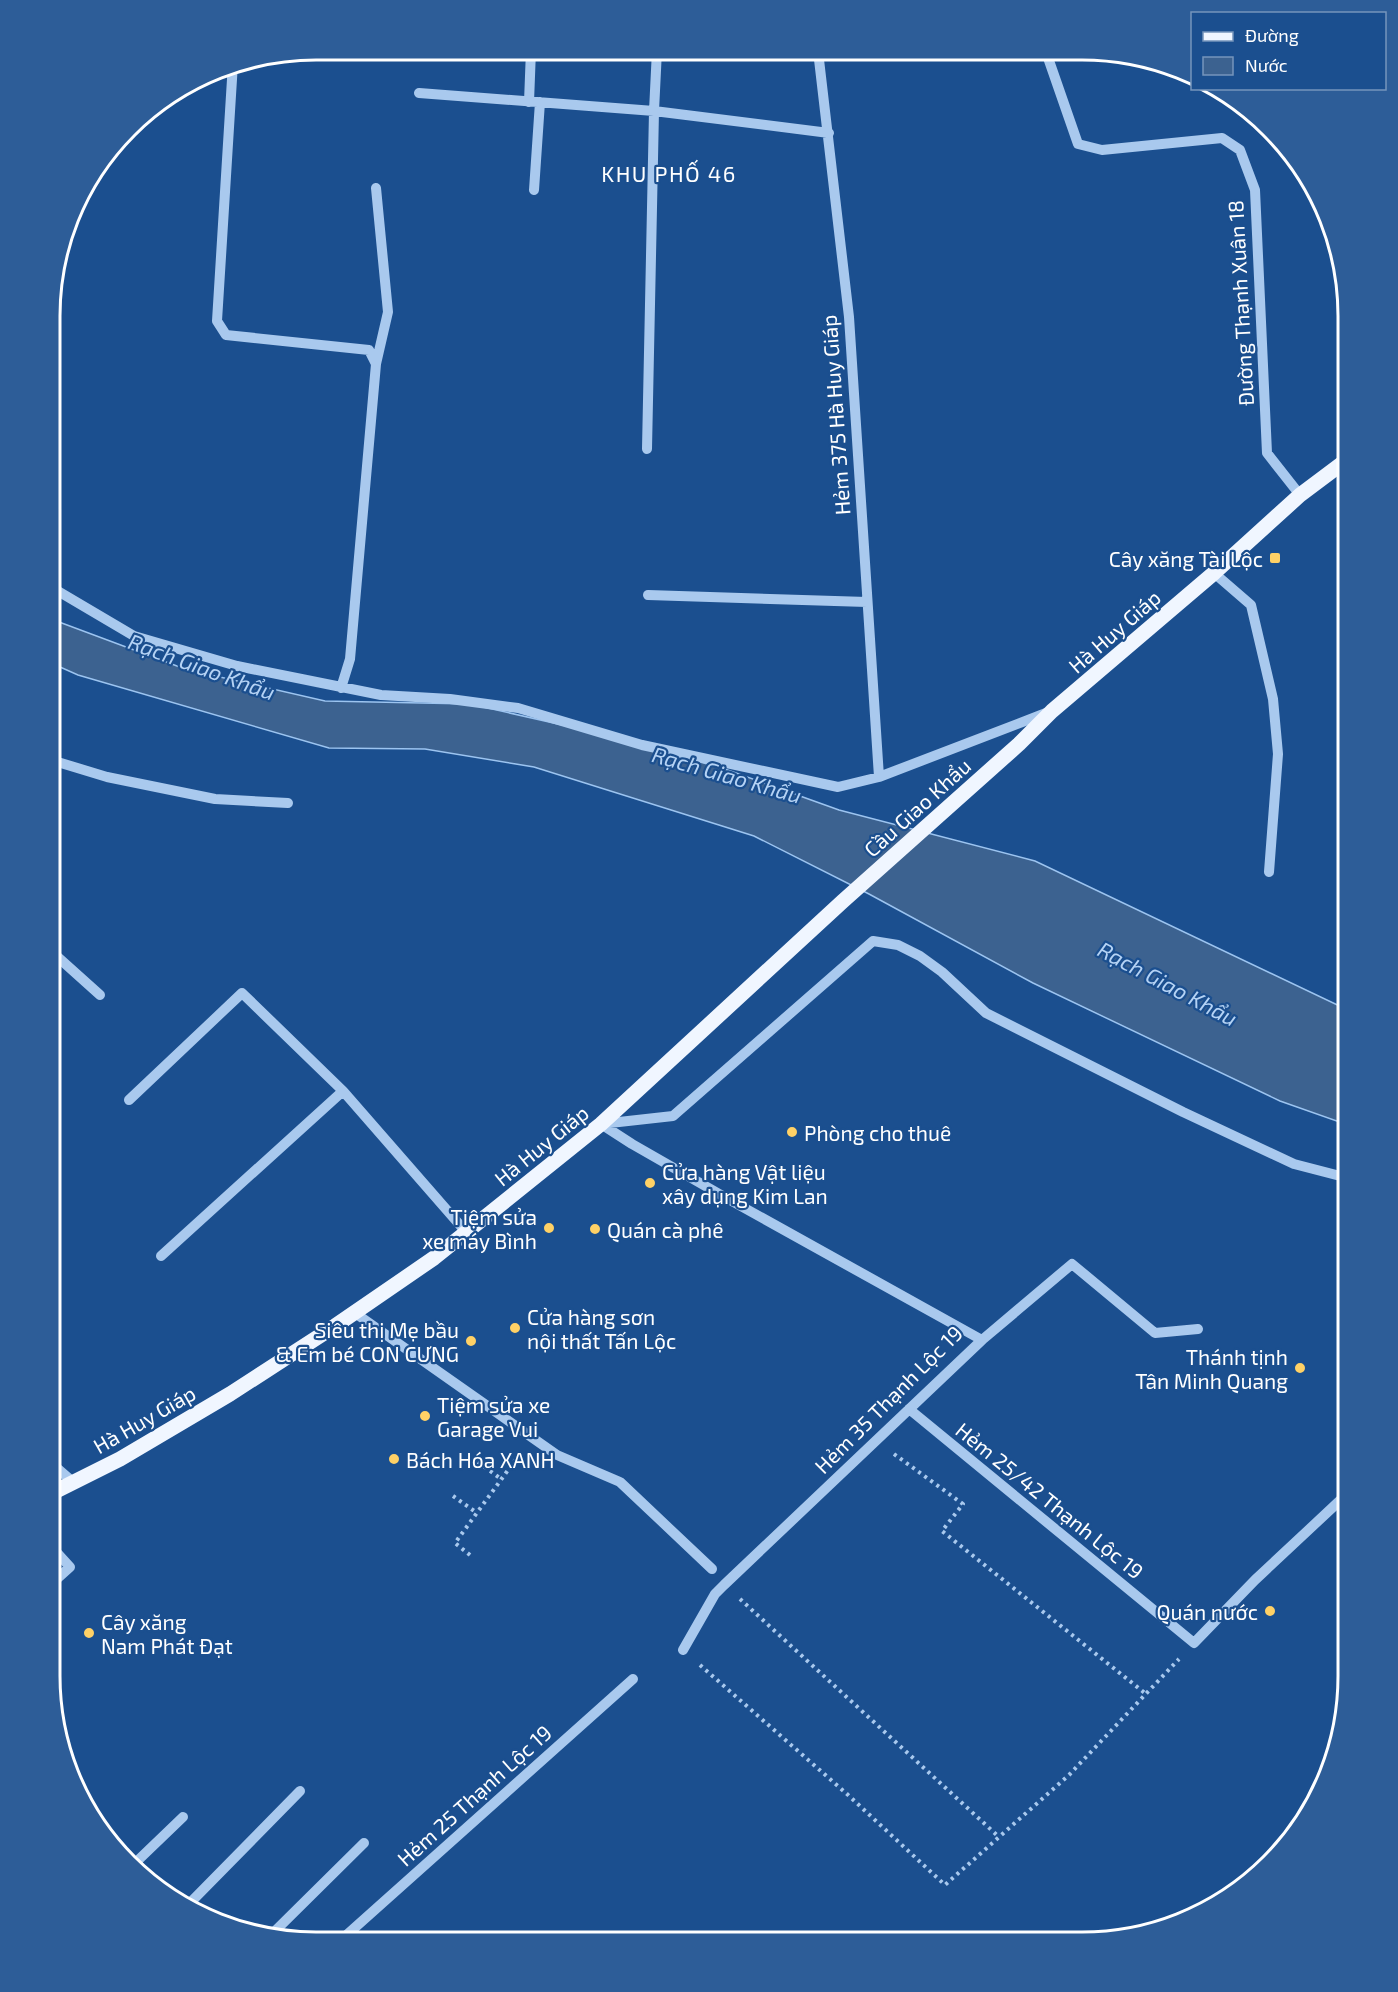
<svg xmlns="http://www.w3.org/2000/svg" width="1398" height="1992" font-family="'Exo 2',sans-serif">
  <style>
    .water { fill: #3c6290; stroke: #9cc4f0; stroke-width: 1.5 }
    .lines { fill: none; stroke-linecap: round; stroke-linejoin: round }
    .path { stroke: #a9c9ee; stroke-width: 4; stroke-dasharray: 3 4.5; stroke-linecap: butt }
    .minor { stroke: #a9c9ee; stroke-width: 10 }
    .major { stroke: #f0f6ff; stroke-width: 15 }
    .poi-dot { fill: #ffd166; stroke: #1b4f8f; stroke-width: 2 }
    .labels { text-anchor: middle; dominant-baseline: central; stroke-width: 4.5; stroke-linejoin: round; paint-order: stroke }
    .street-label { font-size: 21px; fill: #fff; stroke: #1b4f8f }
    .poi-label { font-size: 21px; fill: #fff; stroke: #1b4f8f; text-anchor: start }
    .neighbourhood-label { font-size: 22px; letter-spacing: 1.5px; fill: #fff; stroke: #1b4f8f }
    .water-label { font-size: 22px; font-style: italic; fill: #b5d3f5; stroke: #1b4f8f }
    .rim { fill: none; stroke: #fff; stroke-width: 3 }
  </style>
  <rect width="100%" height="100%" fill="#1b4f8f"/>
  <path class="water" d="M51,619L185,669L325,701L470,704L580,729L722,768L839,810L1035,861L1348,1010V1125L1280,1101L1033,983L869,894L754,836L534,767L425,749L329,748L78,675L51,663Z"/>
  <g class="lines">
    <path class="path" d="M894,1454L963,1504L942,1531L1146,1694
      M478,1462L501,1479
      M453,1496L477,1513
      M470,1555L455,1543L519,1455
      M740,1599L999,1837
      M700,1665L847,1794L945,1885L1069,1775L1179,1659"/>
    <path class="minor" d="M818,51L849,317L879,777
      M1046,52L1078,144L1102,150L1222,138L1240,150L1255,190L1267,453L1300,495
      M233,63L217,321L226,335L369,350L376,364L350,659L341,688
      M419,93L654,111L829,133
      M529,102L531,50
      M534,190L540,102
      M376,364L388,312L376,188
      M647,449L654,111L657,50
      M1214,573L1251,605L1273,699L1278,754L1269,872
      M51,587L134,636L237,666L381,695L450,699L518,708L642,745L838,787L879,777L1046,713
      M648,595L867,602
      M51,760L107,777L215,799L288,803
      M51,951L100,995
      M129,1100L242,993L343,1091L466,1232
      M601,1124L673,1116L873,941L898,945L920,956L942,972L986,1013L1183,1112L1294,1164L1348,1178
      M601,1124L632,1144L721,1195L982,1340L724,1585L715,1594L683,1650
      M161,1256L343,1091
      M355,1313L557,1455L620,1482L712,1569
      M982,1340L1072,1264L1155,1333L1198,1329
      M909,1409L1194,1643L1255,1580L1348,1493
      M50,1462L73,1482
      M50,1585L70,1567L50,1545
      M132,1866L183,1817
      M188,1905L300,1791
      M270,1936L364,1843
      M341,1940L633,1679"/>
    <path class="major" d="M50,1494L120,1459L230,1394L335,1326L434,1258L601,1124L843,901L1019,744L1052,711L1214,573L1300,495L1348,459"/>
  </g>
  <g class="poi-dot">
    <rect x="1269" y="552" width="12" height="12" rx="3"/>
    <circle cx="792" cy="1132" r="6"/>
    <circle cx="650" cy="1183" r="6"/>
    <circle cx="549" cy="1228" r="6"/>
    <circle cx="595" cy="1229" r="6"/>
    <circle cx="515" cy="1328" r="6"/>
    <circle cx="471" cy="1341" r="6"/>
    <circle cx="1300" cy="1368" r="6"/>
    <circle cx="425" cy="1416" r="6"/>
    <circle cx="394" cy="1459" r="6"/>
    <circle cx="1270" cy="1611" r="6"/>
    <circle cx="89" cy="1633" r="6"/>
  </g>
  <g class="labels">
    <g class="street-label">
      <text transform="translate(1240 303) rotate(-93)">Đường Thạnh Xuân 18</text>
      <text transform="translate(835 415) rotate(-94)">Hẻm 375 Hà Huy Giáp</text>
      <text transform="translate(1114 631) rotate(-41)">Hà Huy Giáp</text>
      <text transform="translate(917 807) rotate(-42)">Cầu Giao Khẩu</text>
      <text transform="translate(541 1145) rotate(-39)">Hà Huy Giáp</text>
      <text transform="translate(888 1399) rotate(-45)">Hẻm 35 Thạnh Lộc 19</text>
      <text transform="translate(144 1419) rotate(-30)">Hà Huy Giáp</text>
      <text transform="translate(1050 1500) rotate(39)">Hẻm 25/42 Thạnh Lộc 19</text>
      <text transform="translate(474 1795) rotate(-42)">Hẻm 25 Thạnh Lộc 19</text>
    </g>
    <g class="poi-label">
      <text x="1263" y="558" text-anchor="end">Cây xăng Tài Lộc</text>
      <text x="804" y="1132">Phòng cho thuê</text>
      <text x="662" y="1171">Cửa hàng Vật liệu<tspan x="662" dy="24">xây dụng Kim Lan</tspan></text>
      <text x="537" y="1216" text-anchor="end">Tiệm sửa<tspan x="537" dy="24">xe máy Bình</tspan></text>
      <text x="607" y="1229">Quán cà phê</text>
      <text x="527" y="1316">Cửa hàng sơn<tspan x="527" dy="24">nội thất Tấn Lộc</tspan></text>
      <text x="459" y="1329" text-anchor="end">Siêu thị Mẹ bầu<tspan x="459" dy="24">&amp; Em bé CON CƯNG</tspan></text>
      <text x="1288" y="1356" text-anchor="end">Thánh tịnh<tspan x="1288" dy="24">Tân Minh Quang</tspan></text>
      <text x="437" y="1404">Tiệm sửa xe<tspan x="437" dy="24">Garage Vui</tspan></text>
      <text x="406" y="1459">Bách Hóa XANH</text>
      <text x="1258" y="1611" text-anchor="end">Quán nước</text>
      <text x="101" y="1621">Cây xăng<tspan x="101" dy="24">Nam Phát Đạt</tspan></text>
    </g>
    <g class="neighbourhood-label">
      <text x="669" y="173">KHU PHỐ 46</text>
    </g>
    <g class="water-label">
      <text transform="translate(202 666) rotate(20)">Rạch Giao Khẩu</text>
      <text transform="translate(727 774) rotate(16)">Rạch Giao Khẩu</text>
      <text transform="translate(1168 983) rotate(28)">Rạch Giao Khẩu</text>
    </g>
  </g>
  <path d="M0 0H1398V1992H0ZM316 60H1082A256 256 0 0 1 1338 316V1676A256 256 0 0 1 1082 1932H316A256 256 0 0 1 60 1676V316A256 256 0 0 1 316 60Z" fill="#2d5d98" fill-rule="evenodd"/>
  <path class="rim" d="M316 60H1082A256 256 0 0 1 1338 316V1676A256 256 0 0 1 1082 1932H316A256 256 0 0 1 60 1676V316A256 256 0 0 1 316 60Z"/>
  <rect x="1191" y="12" width="195" height="78" fill="#1b4f8f" stroke="#7695bc" stroke-width="1.5"/>
  <rect x="1203" y="32" width="30" height="9" fill="#f0f6ff" stroke="#7695bc" stroke-width="1.5"/>
  <text x="1245" y="42" font-size="18" fill="#ffffff">Đường</text>
  <rect x="1203" y="57" width="30" height="18" fill="#3c6290" stroke="#7695bc" stroke-width="1.5"/>
  <text x="1245" y="72" font-size="18" fill="#ffffff">Nước</text>
</svg>
